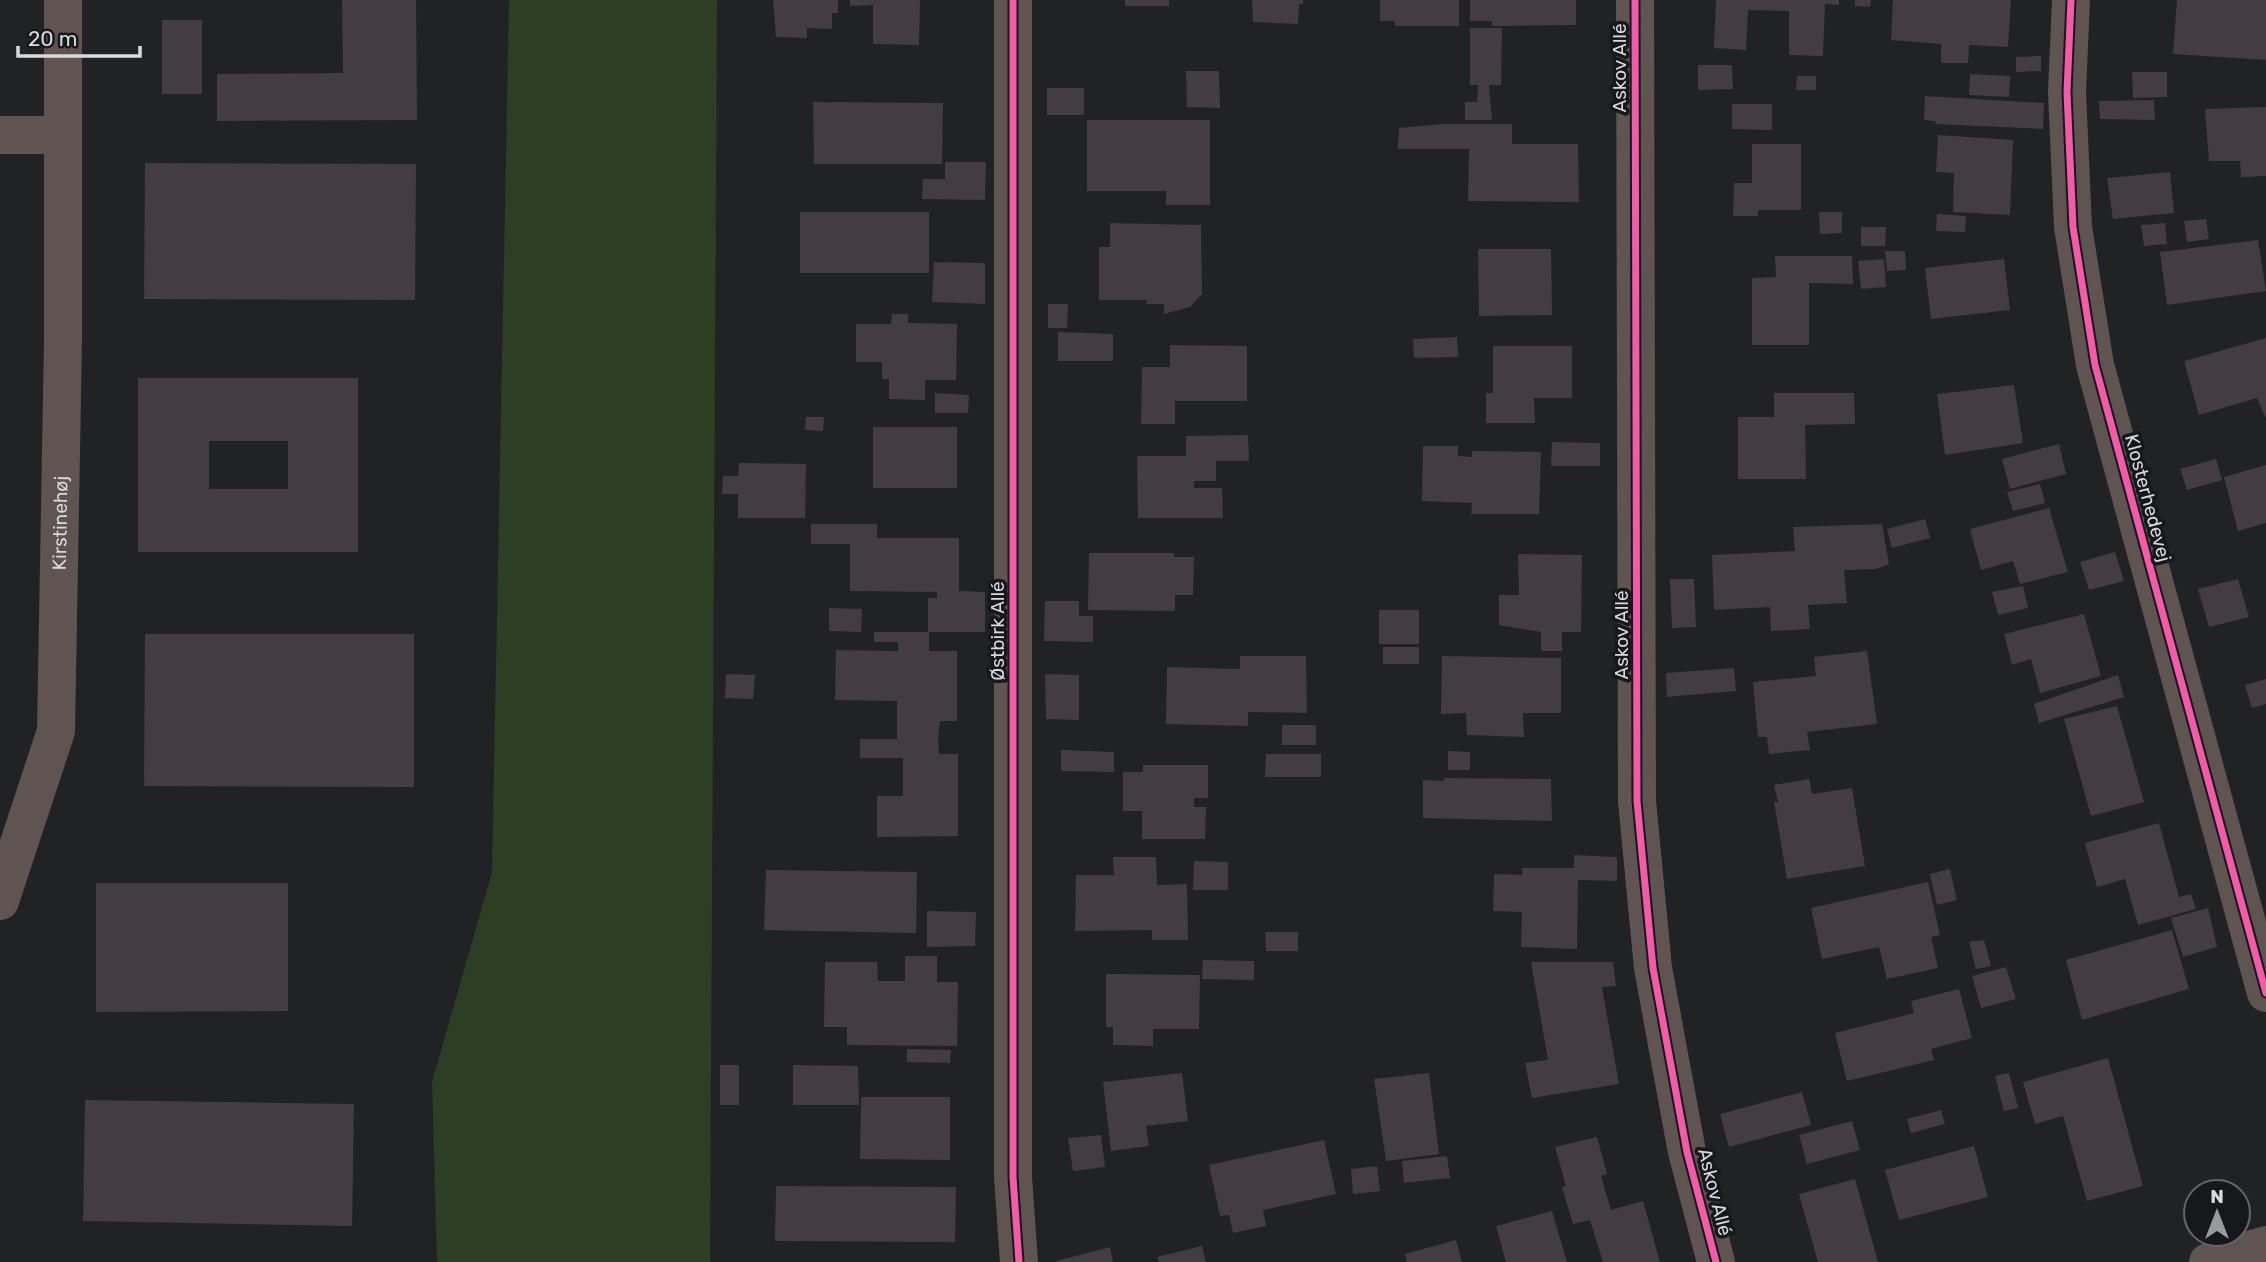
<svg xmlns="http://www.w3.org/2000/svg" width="2266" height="1262" font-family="Rubik,sans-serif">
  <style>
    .green { fill: #2c3e23 }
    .building { fill: #433c41; fill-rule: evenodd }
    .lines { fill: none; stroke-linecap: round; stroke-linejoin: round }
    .minor { stroke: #605452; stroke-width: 38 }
    .cycleway-casing { stroke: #16181c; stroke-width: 11 }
    .cycleway { stroke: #f35aa7; stroke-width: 7 }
    .labels { text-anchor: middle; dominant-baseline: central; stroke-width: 7; stroke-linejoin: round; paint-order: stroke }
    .street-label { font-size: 19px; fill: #d9dadd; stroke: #16181c }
  </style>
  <rect width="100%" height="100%" fill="#212224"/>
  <path class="green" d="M509,0H717L710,1262H437L432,1082L492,872Z"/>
  <path class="building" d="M342,0H416L417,120L217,121V74L343,73Z
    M773,0H838V13H832V29L807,28V38L776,37Z
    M850,0H920L919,45L873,44V5L850,6Z
    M1125,0H1169V6H1125Z
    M1252,0H1303V4H1299L1298,24L1253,22Z
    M1380,0H1459V26H1395V21H1380Z
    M1470,0H1576V25L1492,26V21H1470Z
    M1716,0H1839V5L1825,4L1823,56L1789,55V11L1748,10L1746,50L1714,48Z
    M1855,0H1871L1870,7L1855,6Z
    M1893,0H2011L2008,47L1969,45L1968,63H1941V44L1891,40Z
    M2177,0H2266V60L2173,54Z
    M162,20H202V94H162Z
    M1470,28H1502L1501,85H1489L1492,120H1465V102H1477L1478,85H1470Z
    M2041,56V71L2016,72V57Z
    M1698,65H1732L1733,89L1698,90Z
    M1186,71H1219L1220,108L1187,107Z
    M2132,72H2167V97L2133,98Z
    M1970,74L2010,76L2009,97L1969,95Z
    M1797,76H1816V90H1796Z
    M1047,88H1084V115H1047Z
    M1925,96L2044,103L2043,129L1935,124L1936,121L1924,120Z
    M2154,100L2155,120L2100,119L2099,101Z
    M813,102L943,103L942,164H814Z
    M1732,104H1772V130L1732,129Z
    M2266,107V176L2241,177L2240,161H2209L2205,109Z
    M1087,120H1210V205H1166V191H1087Z
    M1443,124H1512V144H1578L1579,202L1468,201L1469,149H1398L1399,128Z
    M1938,135L2013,140L2010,215L1953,212L1954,173L1936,172Z
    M1752,144H1801V210H1758V216H1733L1734,183H1752Z
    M945,162H986L985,200L922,199L923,179H945Z
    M145,163L416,164L415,300L144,299Z
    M2170,172L2174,213L2113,219L2107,178Z
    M800,212H929V273H800Z
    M1819,212H1842V233L1820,234Z
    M1937,214L1966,216L1965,232L1936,231Z
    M2206,219L2209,239L2187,242L2184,221Z
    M1110,223L1201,225L1202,294L1190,307L1164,314V304H1146L1147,300H1099V247H1110Z
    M2165,223L2167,244L2144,246L2141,225Z
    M1861,227H1886L1885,246H1861Z
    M2258,240L2266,291L2167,305L2160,252Z
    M1478,249H1551L1552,315L1479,316Z
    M1885,251H1905L1906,270L1887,271Z
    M1775,256H1852L1853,284L1809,283V345H1752V278L1776,277Z
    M1884,259L1886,287L1861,289L1858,261Z
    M2004,259L2010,310L1931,319L1925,268Z
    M934,262L985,263V304L932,302Z
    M1048,304H1068L1067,328H1048Z
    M892,314H908V323L957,324L956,380H925V400L889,399V379H882V362H856V324H891Z
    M1058,332L1113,334V361H1058Z
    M1457,337L1458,357L1414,358L1413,339Z
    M2266,338V419L2257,398L2199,415L2184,361Z
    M1170,345L1247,346V401H1175V424H1141L1142,367H1170Z
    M1493,346H1572V398H1534L1535,423H1486V393H1493Z
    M138,378H358V552H138ZM209,441H288V489H209Z
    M2014,385L2023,443L1945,455L1937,394Z
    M935,393L969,395L968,413H935Z
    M1774,393H1854L1855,424L1805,425L1806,479H1738V417H1774Z
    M806,417H824L823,431L805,430Z
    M873,427H957V488H873Z
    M1248,435L1249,461H1216V481H1194V488H1222L1223,518H1138L1137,456H1186V436Z
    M1552,442L1600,443V466H1551Z
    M2059,444L2066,474L2010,489L2002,459Z
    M1423,446H1458V456L1472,457V451L1541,452L1539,514H1471L1472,503L1422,501Z
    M2216,459L2222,480L2187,490L2180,469Z
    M739,463L806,464L805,518H738V494H722L723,476H738Z
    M2266,465V523L2238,531L2224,477Z
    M2040,484L2045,503L2013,511L2007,492Z
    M2049,508L2068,572L2020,584L2013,561L1981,570L1970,529Z
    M1925,519L1930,538L1892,548L1887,529Z
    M811,524H877V538H959V591L985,592V632H928V598H937V592L850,591V544H811Z
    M1882,524L1889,564L1876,569L1844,570L1847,603L1808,605L1810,629L1771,631L1770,607L1714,610L1712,555L1795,551L1793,527Z
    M2115,552L2124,581L2089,590L2080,562Z
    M1089,553H1174V557H1194L1193,595H1175V611L1088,610Z
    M1518,554L1582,555L1581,632H1562V651H1541V632L1499,625V595H1519Z
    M1670,579H1694L1696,627L1672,628Z
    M2238,579L2249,617L2209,627L2198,589Z
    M2023,586L2028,608L1998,615L1992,592Z
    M1045,601H1079V616H1093V642L1044,641Z
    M829,608L862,609L861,632L829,631Z
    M1379,610H1419V644H1379Z
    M2084,614L2101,676L2040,693L2031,659L2012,665L2004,634Z
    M874,632H929V651H957V721H940L938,739L939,754H958V836L877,837V796H903V758H860V739H897V701L835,700L836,650L898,651V642H874Z
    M145,634H414V787L144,786Z
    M1383,647H1419V664H1383Z
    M1867,651L1877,724L1807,732L1810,750L1769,754L1767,737H1758L1753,682L1816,676L1814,657Z
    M1240,656H1306L1307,713L1248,712V726L1166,724L1167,667L1240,669Z
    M1442,656L1561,658V713H1523L1524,737L1467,735L1466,713L1441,714Z
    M1734,668L1736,691L1667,697L1666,673Z
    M726,674L755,675L753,699L725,698Z
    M1045,674L1079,675V720L1046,719Z
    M2118,675L2124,697L2039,723L2034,704Z
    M2266,679V704L2252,708L2245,685Z
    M2117,706L2144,802L2091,816L2064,719Z
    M1282,725H1316V745H1282Z
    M1061,750L1114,752V772L1061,771Z
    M1448,751L1470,752V770H1448Z
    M1266,754H1321V777H1265Z
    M1143,765H1208V798H1194V807H1206L1205,839H1142V811H1123V772H1143Z
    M1444,778L1551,779L1552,821L1423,818V780L1444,781Z
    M1809,779L1812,794L1852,788L1865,866L1787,879L1774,802H1778L1774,785Z
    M2159,823L2179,897L2191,894L2196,909L2138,925L2125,879L2097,887L2085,843Z
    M1574,855L1617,857V881L1578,880L1577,949L1521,947L1522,912L1493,911L1494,874L1522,875V868H1574Z
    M1113,857H1156L1157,885L1187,884L1188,940H1152V930L1075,931L1076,875H1114Z
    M1194,861L1228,862V890H1193Z
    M1950,869L1957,900L1937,905L1930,874Z
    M766,870L917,872L916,933L764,930Z
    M1928,882L1940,935L1931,937L1938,968L1887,979L1879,947L1822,959L1811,908Z
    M96,883H288V1011L96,1012Z
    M2208,908L2217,947L2183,957L2171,918Z
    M927,911L976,912L975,946L927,947Z
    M2172,930L2189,989L2082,1020L2066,960Z
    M1265,932H1298V951H1266Z
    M1984,940L1991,966L1976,969L1969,942Z
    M905,956H937V982H958L957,1046L847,1045V1027H824L825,962H877L878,981H905Z
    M1203,960L1254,961V980L1202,979Z
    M1531,962H1613L1616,986L1602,987L1619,1084L1532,1098L1525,1063L1548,1060Z
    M2006,967L2016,999L1981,1008L1972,976Z
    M1106,974L1200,975L1199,1029H1153V1046L1113,1045V1027H1106Z
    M1959,989L1972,1038L1931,1049L1934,1060L1847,1081L1835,1033L1914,1013L1911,1001Z
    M907,1049L951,1050L950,1063L907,1062Z
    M2108,1058L2143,1186L2087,1201L2063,1116L2035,1124L2023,1082Z
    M720,1065H739V1105H720Z
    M793,1065L858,1066L859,1105H793Z
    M1182,1073L1188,1121L1146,1126L1149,1146L1111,1151L1103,1082Z
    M1429,1073L1439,1154L1386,1161L1374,1079Z
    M2009,1073L2018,1108L2004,1111L1995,1076Z
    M1802,1092L1811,1125L1729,1147L1720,1114Z
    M861,1097H950V1160L860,1159Z
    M85,1100L354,1104L352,1226L83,1221Z
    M1941,1110L1945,1124L1911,1133L1907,1119Z
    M1852,1121L1860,1150L1807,1164L1799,1135Z
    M1101,1135L1105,1167L1073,1171L1068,1138Z
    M1597,1137L1607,1174L1601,1176L1611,1210L1643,1201L1660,1262H1603L1590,1220L1573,1224L1562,1187L1566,1186L1555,1147Z
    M1324,1140L1336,1194L1263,1210L1266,1226L1233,1233L1229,1215L1220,1216L1209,1165Z
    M1974,1146L1988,1197L1899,1220L1885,1170Z
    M1447,1156L1450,1178L1404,1183L1402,1161Z
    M1377,1166L1380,1191L1353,1194L1351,1169Z
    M1855,1179L1878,1262H1818L1799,1194Z
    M776,1186L956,1187L955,1242L775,1241Z
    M1552,1211L1567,1262H1506L1496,1226Z
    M1456,1240L1462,1262H1407L1405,1254Z
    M1202,1246L1206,1262H1159L1157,1257Z
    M1110,1247L1113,1262H1056V1261Z"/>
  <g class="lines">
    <g class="minor">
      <path d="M1013,0V1177L1019,1262"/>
      <path d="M1635,0L1637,801L1653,968L1687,1152L1716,1262"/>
      <path d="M2071,0L2067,92L2073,227L2095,365L2266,993"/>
      <path d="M0,135H62"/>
      <path id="s1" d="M0,901L56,731L63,340V0"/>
      <path d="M2208,1262L2266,1245"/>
    </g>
    <g class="cycleway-casing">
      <path id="cycleway" d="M1013,0V1177L1019,1262
        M1635,0L1637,801L1653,968L1687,1152L1716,1262
        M2071,0L2067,92L2073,227L2095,365L2266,993"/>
    </g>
    <use href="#cycleway" class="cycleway"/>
  </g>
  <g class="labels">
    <g class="street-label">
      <text transform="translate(1619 68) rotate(-90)">Askov Allé</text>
      <text transform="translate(2148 498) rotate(75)">Klosterhedevej</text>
      <text stroke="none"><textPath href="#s1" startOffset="387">Kirstinehøj</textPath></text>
      <text transform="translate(997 631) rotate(-90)">Østbirk Allé</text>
      <text transform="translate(1621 635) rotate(-90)">Askov Allé</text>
      <text transform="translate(1715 1192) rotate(76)">Askov Allé</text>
    </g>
  </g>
  <g transform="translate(2217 1213)"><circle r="33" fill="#16181c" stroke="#646669" stroke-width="2"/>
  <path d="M0-5L12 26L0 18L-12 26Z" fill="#999a9c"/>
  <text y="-10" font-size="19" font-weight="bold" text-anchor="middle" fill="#d9dadd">N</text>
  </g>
  <path d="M18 46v10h122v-10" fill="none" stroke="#d9dadd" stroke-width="3.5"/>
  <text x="28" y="46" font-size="21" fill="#d9dadd" stroke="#16181c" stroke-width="5" paint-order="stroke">20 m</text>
</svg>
